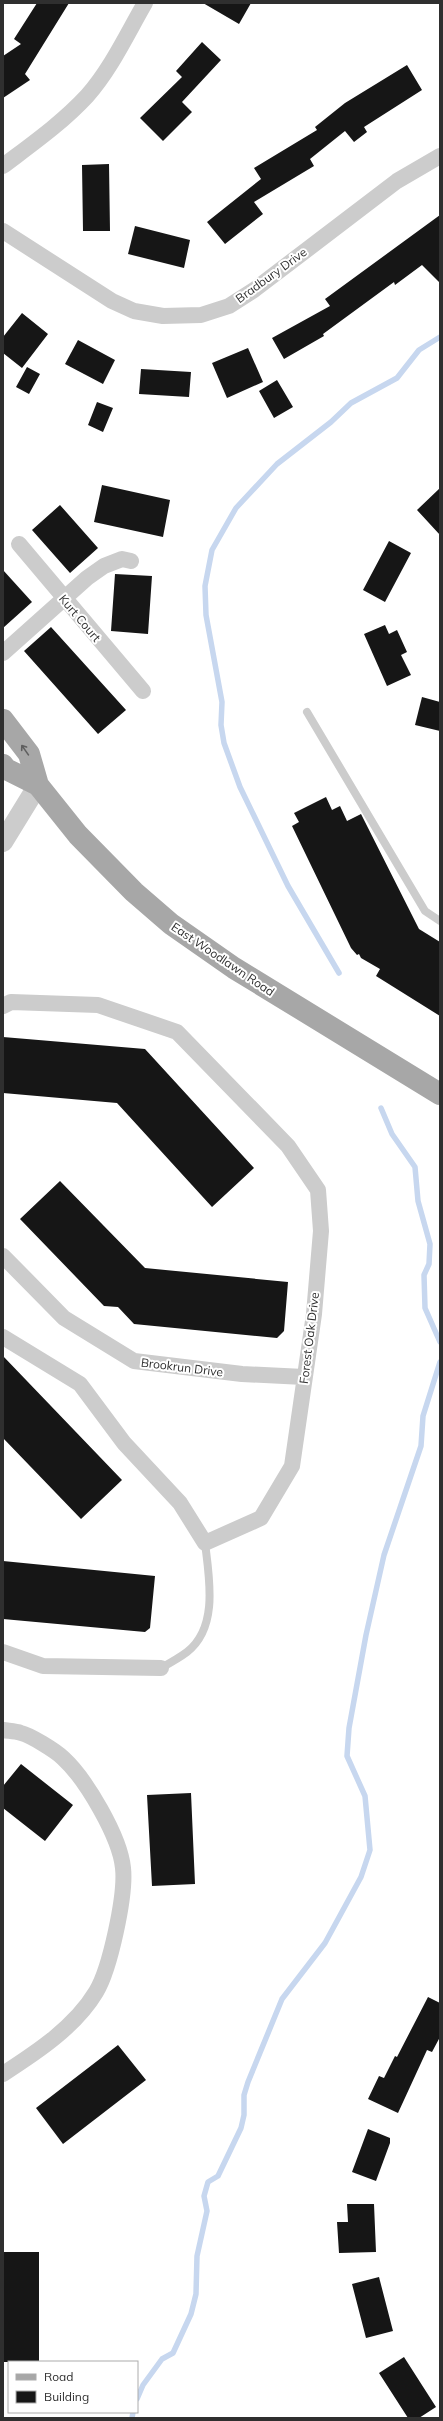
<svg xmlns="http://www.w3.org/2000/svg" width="443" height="2421" font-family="Mulish,sans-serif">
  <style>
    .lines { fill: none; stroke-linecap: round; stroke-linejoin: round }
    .stream { stroke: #c7d7ef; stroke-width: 5.5 }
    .building { fill: #161616 }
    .service { stroke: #ccc; stroke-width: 8 }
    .minor { stroke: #ccc; stroke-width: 16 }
    .tertiary { stroke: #ccc; stroke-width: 20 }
    .primary { stroke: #a7a7a7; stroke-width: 22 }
    .oneway { stroke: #5f5f5f }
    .labels { text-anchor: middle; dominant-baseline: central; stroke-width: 4; stroke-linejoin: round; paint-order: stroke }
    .street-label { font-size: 12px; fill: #2f2f2f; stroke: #fff }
  </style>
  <rect width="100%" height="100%" fill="#fff"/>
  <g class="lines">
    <path class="stream" d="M339,973L288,886L240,787L224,743L221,725L222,702L206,615L205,586L212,550L236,508L277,464L331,422L351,403L397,378L419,350L440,337
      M381,1108L392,1134L415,1167L418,1201L430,1244L429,1264L424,1275L425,1308L440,1342
      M137,2399L143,2385L162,2359L173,2353L191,2314L196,2294L197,2256L207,2211L204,2196L208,2182L218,2176L241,2128L244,2115V2095L248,2082L282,1999L325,1943L361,1877L370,1850L365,1796L347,1756L349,1728L366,1635L384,1555L421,1446L423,1416L440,1362
      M132,2418L133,2412"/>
  </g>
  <path class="building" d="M37,3H69L25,74L30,80L3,98V56L21,44L14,39Z
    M203,3H251L239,24Z
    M202,42L221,60L182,102L192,112L163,141L140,118L182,77L176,71Z
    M407,65L422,90L364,127L367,132L354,142L345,131L310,159L314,166L254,202L263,214L225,244L207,222L261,179L254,168L317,130L315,127L345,103Z
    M109,164L110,231H83L82,165Z
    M440,215V283L422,265L395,285L394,282L323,334L324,336L284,359L272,338L330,306L325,299Z
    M135,226L190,240L184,268L128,254Z
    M22,313L48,334L22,368L3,353V337Z
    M78,340L115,360L103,384L65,364Z
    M248,348L263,382L227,398L212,363Z
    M27,367L40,374L29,394L16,387Z
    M141,369L191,372L189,397L139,394Z
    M277,380L293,407L274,418L259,391Z
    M97,402L113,408L103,432L88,425Z
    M102,485L170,500L163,537L94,522Z
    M440,488V535L417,510Z
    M60,505L98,548L70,573L32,530Z
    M389,541L411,553L385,602L363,590Z
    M3,570L32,602L3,628Z
    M115,574L152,576L148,634L111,631Z
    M385,625L389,634L397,630L407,652L401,655L411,675L387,686L364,634Z
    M51,627L126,710L98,734L24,651Z
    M422,697L440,702V731L415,725Z
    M326,797L332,810L340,806L347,821L361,814L419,929L440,942V1016L376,976L380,969L361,958L359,954L357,955L351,948L292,826L299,822L294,813Z
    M3,1037L145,1049L254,1168L212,1207L117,1103L3,1093Z
    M60,1181L145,1268L288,1282L284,1331L277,1338L134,1324L118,1307L104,1306L20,1219Z
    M3,1356L122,1480L81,1519L3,1438Z
    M3,1561L155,1576L150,1628L145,1632L3,1619Z
    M21,1764L73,1805L45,1841L3,1808V1786Z
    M191,1793L195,1884L152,1886L147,1795Z
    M428,1997L440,2003V2037L432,2052L427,2050L398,2113L368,2099L379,2076L384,2078L395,2056L397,2057Z
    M118,2045L146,2080L63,2144L36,2108Z
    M368,2129L390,2138V2143L376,2181L352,2172Z
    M347,2204H374L376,2252L339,2253L337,2222H348Z
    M3,2252H39V2362H3Z
    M379,2277L393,2331L366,2338L352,2284Z
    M404,2357L436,2407L419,2418H408L379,2373Z"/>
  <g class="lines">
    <path class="service" d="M307,712L425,911L440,921
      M161,1668C170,1663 179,1658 187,1652C219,1627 209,1577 205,1543"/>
    <path class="minor" d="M3,166C32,144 62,123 87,96C111,69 127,34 145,3
      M3,231L112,301L134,311L163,316L201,315L229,306L254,290L397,181L440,156
      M19,544L143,691
      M3,653L87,578L104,566L122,559L131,561
      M3,1006L11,1002L98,1005L177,1032L288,1146L318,1190L321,1231L314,1314L292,1466L261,1518L205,1543L180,1503L124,1443L80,1384L3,1337
      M3,1256L64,1318L134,1361L242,1374L304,1377
      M3,1652L43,1666L161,1668
      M3,1730C9,1731 15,1731 21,1733C30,1735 56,1751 63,1758C86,1779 120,1837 123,1868C126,1895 110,1969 96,1992C75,2027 37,2052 3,2074"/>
    <path class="tertiary" d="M3,842L38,785"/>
    <path class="primary" d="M3,720L29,754L38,785L78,835L134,892L171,924L234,968L440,1094
      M3,765L6,769L38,785"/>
  </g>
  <defs><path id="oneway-shaft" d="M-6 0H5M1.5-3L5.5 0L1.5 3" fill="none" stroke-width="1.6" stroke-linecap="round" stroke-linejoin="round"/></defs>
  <use class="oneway" href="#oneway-shaft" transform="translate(25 750) rotate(-125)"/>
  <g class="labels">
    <g class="street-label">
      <text transform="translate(271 275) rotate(-36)">Bradbury Drive</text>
      <text transform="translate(80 618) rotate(50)">Kurt Court</text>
      <text transform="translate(223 959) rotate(34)">East Woodlawn Road</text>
      <text transform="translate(309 1338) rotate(-83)">Forest Oak Drive</text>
      <text transform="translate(182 1367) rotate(7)">Brookrun Drive</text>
    </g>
  </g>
  <rect width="443" height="2421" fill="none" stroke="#2f2f2f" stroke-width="8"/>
  <rect x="8" y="2361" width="130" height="52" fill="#ffffff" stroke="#acacac"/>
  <rect x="16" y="2374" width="20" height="6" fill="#a7a7a7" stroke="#acacac"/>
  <text x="44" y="2381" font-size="12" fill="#2f2f2f">Road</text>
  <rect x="16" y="2391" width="20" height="12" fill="#161616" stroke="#acacac"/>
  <text x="44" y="2401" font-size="12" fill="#2f2f2f">Building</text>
</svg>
